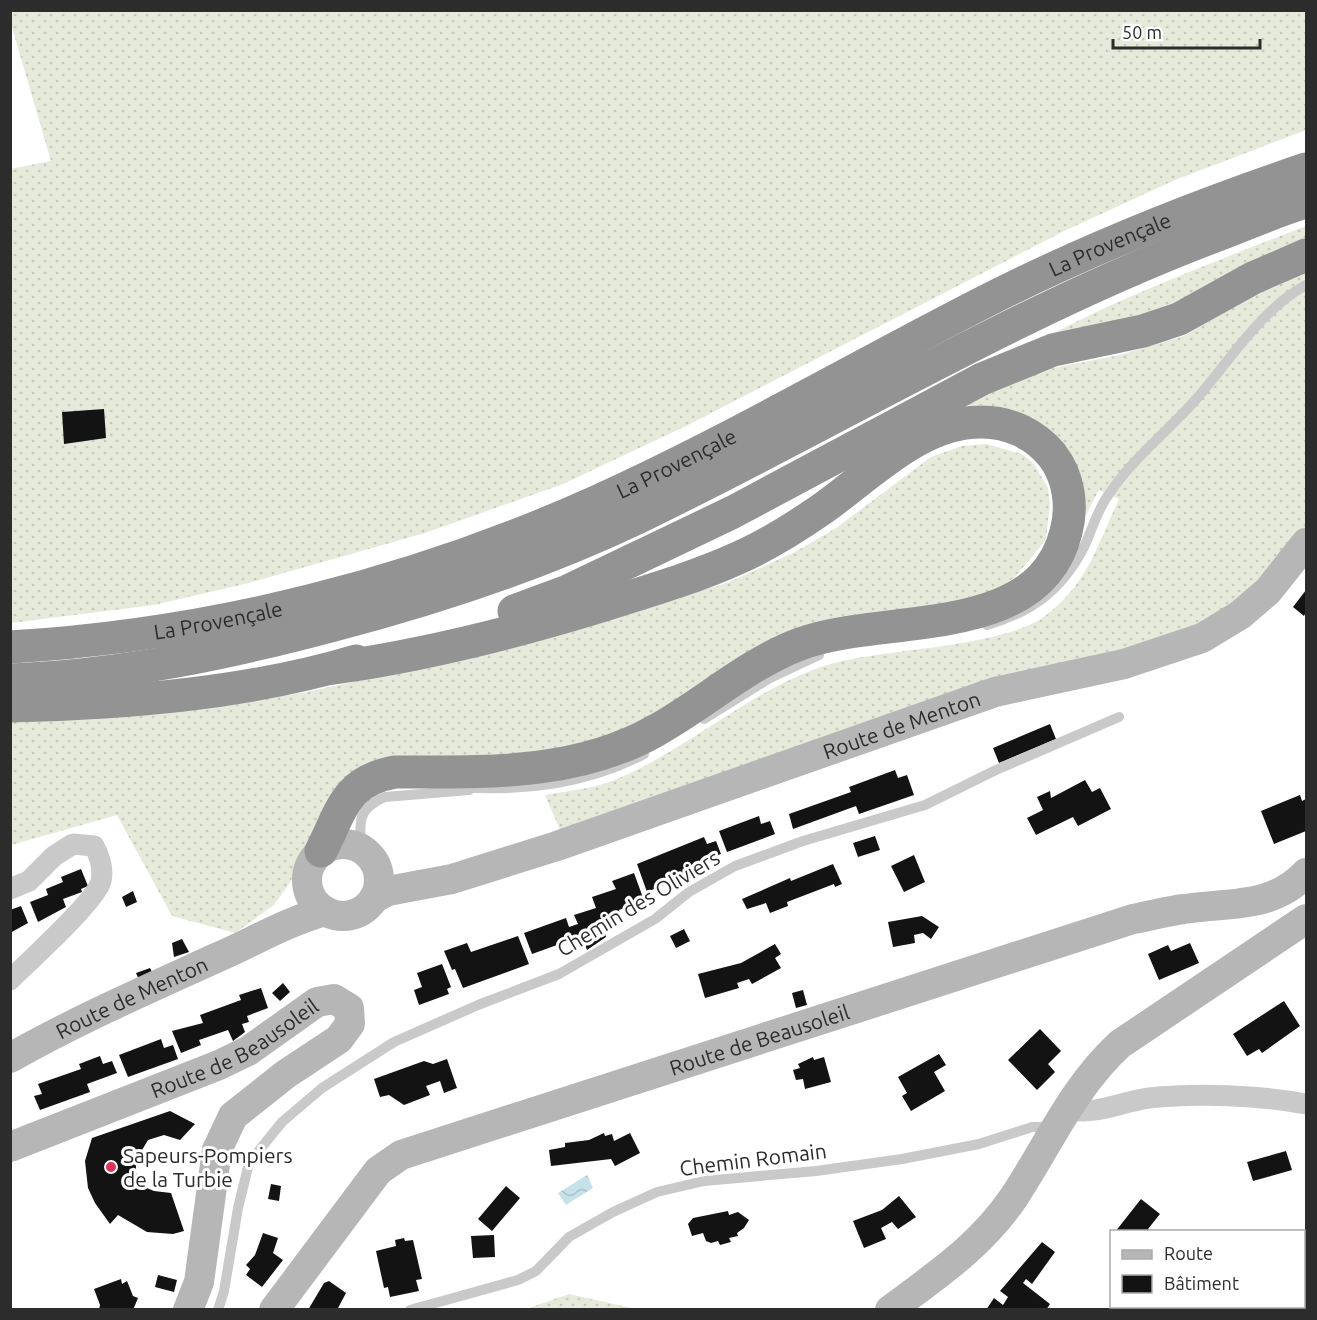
<svg xmlns="http://www.w3.org/2000/svg" width="1317" height="1320" font-family="Ubuntu,sans-serif">
  <style>
    .grass { fill: url(#grass-dots) }
    .water { fill: url(#water-waves) }
    .building { fill: #131313 }
    .lines { fill: none; stroke-linecap: round; stroke-linejoin: round }
    .lane { stroke: #c9c9c9; stroke-width: 10 }
    .street { stroke: #c9c9c9; stroke-width: 21 }
    .secondary { stroke: #b6b6b6; stroke-width: 30 }
    .highway { stroke: #939393; stroke-width: 33 }
    .poi-dot { fill: #df325b; stroke: #fff; stroke-width: 2 }
    .labels { text-anchor: middle; dominant-baseline: central; stroke-width: 6; stroke-linejoin: round; paint-order: stroke }
    .street-label { font-size: 21px; fill: #2c2c2c; stroke: #fff }
    .poi-label { font-size: 21px; fill: #2c2c2c; stroke: #fff; text-anchor: start }
  </style>
  <defs>
    <pattern id="grass-dots" width="8" height="8" patternUnits="userSpaceOnUse" patternTransform="scale(1.5)"><rect width="8" height="8" fill="#e5eada"/><path d="M2 2h.1M6 6h.1" fill="none" stroke="#c5c9bb" stroke-width="1.8" stroke-linecap="round"/></pattern>
    <pattern id="water-waves" width="16" height="10" patternUnits="userSpaceOnUse" patternTransform="scale(1.5)"><rect width="16" height="10" fill="#c6e2e9"/><path d="M0 5q4-4 8 0t8 0" fill="none" stroke="#aac2c8"/></pattern>
  </defs>
  <rect width="100%" height="100%" fill="#fff"/>
  <path class="grass" d="M11,11H1306V130L1175,180L1064,231L688,425L563,484L425,533L249,583L154,605L11,623L10,169L51,161L11,24Z
    M1306,226V243L1177,306L1042,339C1127,294 1217,261 1306,226Z
    M1306,268V528L1271,572L1234,604L1178,638L561,832L545,795C566,791 591,789 612,781C691,750 758,681 842,661C894,649 1005,646 1045,616C1087,585 1098,544 1119,499L1099,490L1084,519L1008,410L982,405H958L1033,372L1120,355L1184,336L1267,287Z
    M986,444L1022,454L1034,464L1048,488L1050,503L1046,540L1015,577L997,590L949,606L842,616L808,625L645,721L603,739L556,751L411,759L313,837L298,859L295,873L289,884L274,905L235,933L172,916L117,815L11,845V717L198,707L302,693L394,673L619,614L727,583L795,552L836,528L931,457L962,446Z
    M569,1294L636,1309H526Z"/>
  <path class="water" d="M587,1175L593,1188L566,1205L558,1193Z"/>
  <path class="building" d="M104,409L106,438L64,444L62,412Z
    M1306,590V612L1304,616L1293,607Z
    M1050,724L1056,739L999,763L993,748Z
    M895,770L898,778L907,775L914,795L859,814L856,806L793,829L789,814L851,792L849,787Z
    M1085,780L1092,792L1100,788L1111,809L1078,826L1073,817L1036,835L1027,818L1043,810L1037,797L1050,791L1051,798Z
    M1300,795L1302,801L1306,799V831L1274,844L1261,811Z
    M759,816L761,824L770,821L775,834L727,852L719,831Z
    M875,836L880,850L858,857L853,843Z
    M704,837L707,844L716,841L721,854L691,865L693,872L647,892L637,864Z
    M914,855L925,882L904,892L891,866Z
    M833,864L842,884L835,887L834,884L787,902L788,906L770,913L766,903L747,909L742,899L790,878L791,881Z
    M81,869L88,886L81,889L82,892L63,899L66,907L38,922L30,902L48,895L46,889L63,882L61,877Z
    M634,873L646,906L633,910L631,905L619,910L622,918L602,925L606,937L587,950L582,936L532,954L524,933L566,918L569,927L578,924L574,915L596,908L592,897L616,889L612,881Z
    M133,891L137,902L126,907L122,897Z
    M21,906L28,923L10,933V910Z
    M922,916L939,927L931,939L923,933L914,935L915,943L893,947L888,922Z
    M684,929L690,941L676,948L670,936Z
    M518,936L529,964L463,988L455,969L452,970L444,951L467,943L471,952Z
    M182,939L189,952L174,957L172,943Z
    M1190,943L1199,963L1159,980L1148,954L1168,945L1171,951Z
    M775,944L781,954L775,958L781,968L752,984L749,979L737,983L739,988L705,998L698,974L741,963Z
    M442,964L451,987L447,989L449,994L419,1005L414,990L422,987L417,973Z
    M150,968L154,976L140,982L136,973Z
    M283,983L290,992L280,1001L272,993Z
    M261,988L268,1008L247,1016L249,1022L242,1024L245,1032L233,1041L228,1030L199,1040L201,1045L181,1053L172,1031L203,1023L200,1015L241,1000L239,995Z
    M803,990L807,1005L796,1008L792,993Z
    M1284,1001L1300,1026L1262,1053L1259,1049L1247,1056L1233,1034Z
    M1040,1029L1061,1051L1048,1064L1055,1072L1037,1090L1008,1060Z
    M161,1039L164,1048L173,1045L178,1059L128,1077L119,1055Z
    M939,1054L946,1065L934,1072L945,1091L911,1111L902,1096L907,1093L898,1077Z
    M100,1056L103,1064L112,1061L117,1073L87,1084L90,1092L40,1110L34,1096L42,1094L38,1084L81,1069L79,1064Z
    M813,1057L814,1060L824,1057L831,1082L805,1089L803,1079L796,1080L793,1070L800,1068L798,1064Z
    M447,1059L457,1088L444,1093L440,1081L426,1086L430,1095L404,1105L389,1095L380,1097L374,1079L424,1061L433,1064Z
    M170,1111L195,1124L180,1140L164,1135L148,1140L136,1160V1173L142,1186L154,1191L171,1193L184,1231L173,1234L147,1232L118,1215L110,1224L95,1203L88,1188L85,1161L92,1138Z
    M604,1133L605,1136L612,1134L614,1141L630,1133L640,1153L615,1166L611,1159L551,1166L549,1150L565,1147V1143L589,1140Z
    M1286,1151L1292,1170L1253,1181L1247,1162Z
    M271,1184L281,1186L279,1201L268,1199Z
    M506,1186L520,1198L492,1231L478,1219Z
    M899,1196L916,1217L898,1229L892,1222L881,1228L886,1239L864,1248L853,1221L882,1210Z
    M1141,1199L1160,1214L1148,1229L1152,1232H1115Z
    M728,1211L729,1215L738,1212L749,1220L744,1228L737,1233L738,1236L729,1238L731,1242L720,1245L718,1241L711,1243L706,1241L703,1233L692,1236L688,1224L693,1218Z
    M263,1233L278,1238L273,1253L283,1260L262,1287L246,1275L250,1269L246,1265L255,1255Z
    M494,1235L495,1257L473,1258L471,1236Z
    M404,1238L405,1241L413,1240L422,1279L416,1280L419,1291L390,1297L388,1287L384,1288L376,1251L396,1246L395,1240Z
    M1042,1242L1055,1252L1032,1284L1026,1279L1023,1283L1050,1304L1046,1310H986L994,1298L1003,1305L1008,1297L1000,1291Z
    M158,1275L177,1280L174,1292L155,1287Z
    M121,1279L122,1284L127,1281L133,1296L138,1298L133,1310H99L100,1305L94,1289Z
    M329,1281L346,1293L337,1310H308L324,1283Z"/>
  <g class="lines">
    <path class="lane" d="M987,625C1032,612 1062,590 1084,547C1092,530 1097,510 1109,494C1131,461 1163,435 1190,406C1227,366 1258,311 1306,285
      M704,719L770,678L819,655
      M461,787C523,792 589,783 644,754
      M362,849C359,822 357,809 385,797L469,790
      M218,1310L224,1291L238,1208L249,1163L282,1122L322,1088L394,1042L478,1005L559,974L655,919L689,892L735,866L803,841L925,805L996,770L1119,717
      M410,1310L518,1280L536,1271L569,1237L613,1212L657,1192L704,1181L816,1171L902,1159L979,1144L1032,1127H1053"/>
    <path class="street" d="M10,889L29,881L54,856L73,844L94,846C100,857 104,868 101,881C97,900 28,962 10,980
      M1067,1109C1095,1116 1120,1102 1149,1098C1196,1093 1259,1095 1306,1104"/>
    <g class="secondary">
      <circle cx="343" cy="880" r="36"/>
      <path id="s1" d="M374,898L388,891L452,879L557,846L995,692L1124,664L1202,638L1240,615L1268,591L1306,543"/>
      <path id="s2" d="M10,1058C77,1020 146,990 216,958C253,942 286,922 325,911"/>
      <path id="s3" d="M10,1147L219,1065L248,1051L317,1002L334,999L349,1008L350,1024L339,1039L286,1074L233,1116L217,1150L199,1282L188,1310"/>
      <path d="M1304,1262H1306"/>
      <path id="s4" d="M274,1310L378,1171L401,1155L1133,919C1150,916 1167,911 1184,909C1230,902 1272,909 1306,873"/>
      <path d="M890,1310C937,1275 981,1246 1014,1197C1049,1144 1073,1087 1120,1044L1306,919"/>
      <path d="M1168,1310L1174,1306"/>
    </g>
    <g class="highway">
      <path d="M514,611L568,591L733,512L982,379L1053,350L1143,331L1179,319L1253,278L1306,255"/>
      <path id="s5" d="M10,647C212,635 414,584 598,501C730,441 855,368 984,302C1088,249 1196,206 1306,169"/>
      <path d="M10,680C120,676 229,653 334,625C437,598 540,564 637,518C830,425 1014,312 1215,236C1245,225 1275,211 1306,202"/>
      <path d="M10,706C126,703 245,694 356,661"/>
      <path d="M321,851C342,810 345,781 395,772C484,772 575,776 655,731C704,704 747,664 800,644C882,613 1039,642 1066,532C1073,506 1069,477 1052,455C1035,434 1009,422 982,422C920,421 869,476 822,509C796,527 768,545 738,558C694,578 648,591 601,606C513,633 425,655 334,668"/>
    </g>
  </g>
  <circle class="poi-dot" cx="111" cy="1167" r="6"/>
  <g class="labels">
    <g class="street-label">
      <text stroke="none"><textPath href="#s5" startOffset="1182">La Provençale</textPath></text>
      <text stroke="none"><textPath href="#s5" startOffset="696">La Provençale</textPath></text>
      <text stroke="none"><textPath href="#s5" startOffset="210">La Provençale</textPath></text>
      <text stroke="none"><textPath href="#s1" startOffset="556">Route de Menton</textPath></text>
      <text transform="translate(638 903) rotate(-31)">Chemin des Oliviers</text>
      <text stroke="none"><textPath href="#s2" startOffset="136">Route de Menton</textPath></text>
      <text stroke="none"><textPath href="#s4" startOffset="578">Route de Beausoleil</textPath></text>
      <text stroke="none"><textPath href="#s3" startOffset="246">Route de Beausoleil</textPath></text>
      <text transform="translate(753 1159) rotate(-7)">Chemin Romain</text>
    </g>
    <g class="poi-label">
      <text x="123" y="1155">Sapeurs-Pompiers<tspan x="123" dy="24">de la Turbie</tspan></text>
    </g>
  </g>
  <rect width="1317" height="1320" fill="none" stroke="#2c2c2c" stroke-width="24"/>
  <rect x="1110" y="1230" width="195" height="78" fill="#ffffff" stroke="#ababab" stroke-width="1.5"/>
  <rect x="1122" y="1250" width="30" height="9" fill="#b6b6b6" stroke="#ababab" stroke-width="1.5"/>
  <text x="1164" y="1260" font-size="18" fill="#2c2c2c">Route</text>
  <rect x="1122" y="1275" width="30" height="18" fill="#131313" stroke="#ababab" stroke-width="1.5"/>
  <text x="1164" y="1290" font-size="18" fill="#2c2c2c">Bâtiment</text>
  <path d="M1113 39v9h147v-9" fill="none" stroke="#2c2c2c" stroke-width="3"/>
  <text x="1122" y="39" font-size="18" fill="#2c2c2c" stroke="#ffffff" stroke-width="4.5" paint-order="stroke">50 m</text>
</svg>
